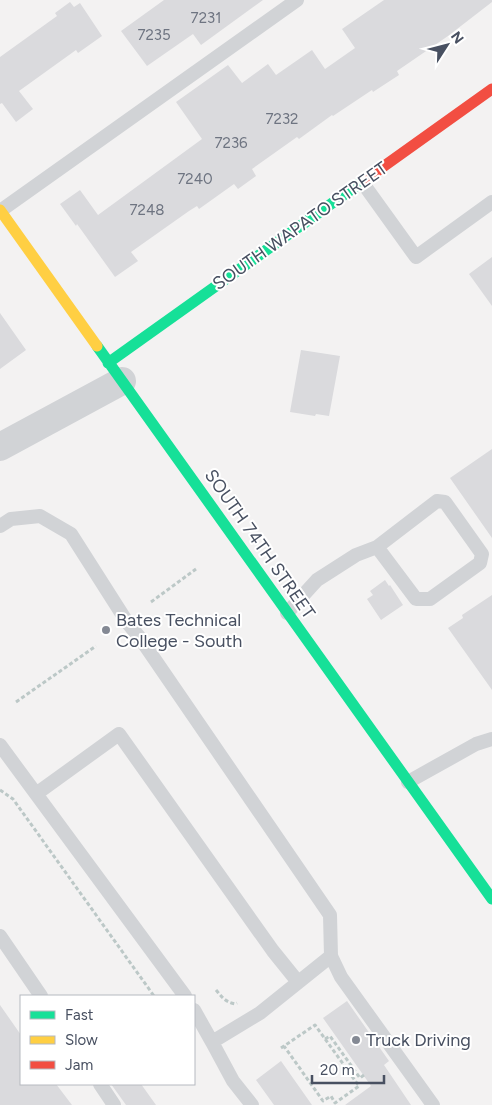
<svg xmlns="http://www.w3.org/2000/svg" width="492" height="1105" font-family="Figtree,sans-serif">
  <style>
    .building { fill: #dadadd }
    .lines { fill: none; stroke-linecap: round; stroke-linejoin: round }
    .path { stroke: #bcc8c7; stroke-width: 3; stroke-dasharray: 4 2.5; stroke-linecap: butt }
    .lane { stroke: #d1d3d6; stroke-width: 14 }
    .street { stroke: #d1d3d6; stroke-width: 28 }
    .fast { stroke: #16e098; stroke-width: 11 }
    .slow { stroke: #ffcf43; stroke-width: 11 }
    .jam { stroke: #f24e42; stroke-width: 11 }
    .poi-dot { fill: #848994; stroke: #fff; stroke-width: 2 }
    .labels { text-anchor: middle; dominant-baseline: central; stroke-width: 4; stroke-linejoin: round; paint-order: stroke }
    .number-label { font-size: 15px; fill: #6e7481 }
    .street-label { font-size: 18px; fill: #485061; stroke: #fff }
    .poi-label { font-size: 18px; fill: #485061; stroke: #fff; text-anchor: start }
  </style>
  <rect width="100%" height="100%" fill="#f3f2f2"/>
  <path class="building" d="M164,0H263L201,45L193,34L147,66L121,31Z
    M384,0H492V2L448,36L397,71L399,75L373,92L372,90L333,116L332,115L299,139L297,137L252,169L256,176L238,189L234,184L199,209L197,206L189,211L131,252L138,261L115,277L77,224L76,226L60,204L80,190L98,215L202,139L176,102L228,65L242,83L268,64L276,75L312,50L325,69L355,48L342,29Z
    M70,2L74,7L80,3L102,36L78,53L76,50L19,91L33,109L16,122L2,103L0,104V57L57,16L55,13Z
    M492,257V306L469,274Z
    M0,313L26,350L0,369Z
    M301,350L340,356L329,416L316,414L315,416L290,412Z
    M492,449V538L450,478Z
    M385,580L389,586L390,585L403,605L381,620L367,599L373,595L370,591Z
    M492,595V690L448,628L463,618L462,615Z
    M347,1001L389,1061L384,1065L411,1105H345L371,1086L323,1018Z
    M0,1005L21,1035V1084H56L72,1105H0Z
    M281,1061L312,1105H274L256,1080Z
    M111,1084H141L156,1105H126Z"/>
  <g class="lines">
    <path class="path" d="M151,602L196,569
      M16,702L96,646
      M0,790L13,799L154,996
      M216,990C222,997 225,1002 235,1004L237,1003
      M325,1039L330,1036L360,1078L364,1075
      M281,1048L284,1046L315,1025L359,1086L335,1103L331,1096L323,1101L284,1046"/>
    <path class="lane" d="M362,182L416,257L492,202
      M0,211L297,0
      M0,526L11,519L40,516L71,534L127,622L140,638L330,915L331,956L260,1013L212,1042L194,1010
      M287,613L317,580L356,555L377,547L437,501L445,502L482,554L480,563L430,599H416L377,547
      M0,745L185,996
      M408,782L476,744L492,739
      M36,794L119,734L273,951L298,982
      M0,936L41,996
      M331,956L341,977L433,1105
      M212,1042L233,1081L252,1105
      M100,1084L114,1105"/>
    <path class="street" d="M0,447L122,381"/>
    <path class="fast" d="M97,346L492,899
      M108,363L366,179"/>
    <path class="slow" d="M0,210L97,346"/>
    <path class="jam" d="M366,179L492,89"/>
  </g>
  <g class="poi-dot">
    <circle cx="106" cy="630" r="5"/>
    <circle cx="356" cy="1040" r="5"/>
  </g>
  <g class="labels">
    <g class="number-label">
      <text x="206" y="18">7231</text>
      <text x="154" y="35">7235</text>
      <text x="282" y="119">7232</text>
      <text x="231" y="143">7236</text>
      <text x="195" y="179">7240</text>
      <text x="147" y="210">7248</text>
    </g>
    <g class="street-label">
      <text transform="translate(300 226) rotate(-35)">SOUTH WAPATO STREET</text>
      <text transform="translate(260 544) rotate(55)">SOUTH 74TH STREET</text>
    </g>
    <g class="poi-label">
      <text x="116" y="620">Bates Technical<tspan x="116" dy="21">College - South</tspan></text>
      <text x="366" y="1040">Truck Driving</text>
    </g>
  </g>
  <rect x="20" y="995" width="175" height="90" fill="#ffffff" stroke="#b6b9c0"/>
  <rect x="30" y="1011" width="25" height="8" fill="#16e098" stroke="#b6b9c0"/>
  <text x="65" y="1020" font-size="15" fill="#485061">Fast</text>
  <rect x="30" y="1036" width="25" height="8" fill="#ffcf43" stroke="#b6b9c0"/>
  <text x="65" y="1045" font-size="15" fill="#485061">Slow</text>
  <rect x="30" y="1061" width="25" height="8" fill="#f24e42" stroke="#b6b9c0"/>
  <text x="65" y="1070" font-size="15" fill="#485061">Jam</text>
  <g transform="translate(447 45) rotate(54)" stroke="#ffffff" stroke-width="4" paint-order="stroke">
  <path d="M0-4L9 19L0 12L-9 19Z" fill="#485061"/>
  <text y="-8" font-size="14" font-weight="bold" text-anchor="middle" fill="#485061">N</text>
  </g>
  <path d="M312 1075v8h72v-8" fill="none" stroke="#485061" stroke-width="2.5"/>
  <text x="320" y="1075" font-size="15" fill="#485061" stroke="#ffffff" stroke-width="4" paint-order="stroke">20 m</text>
</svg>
